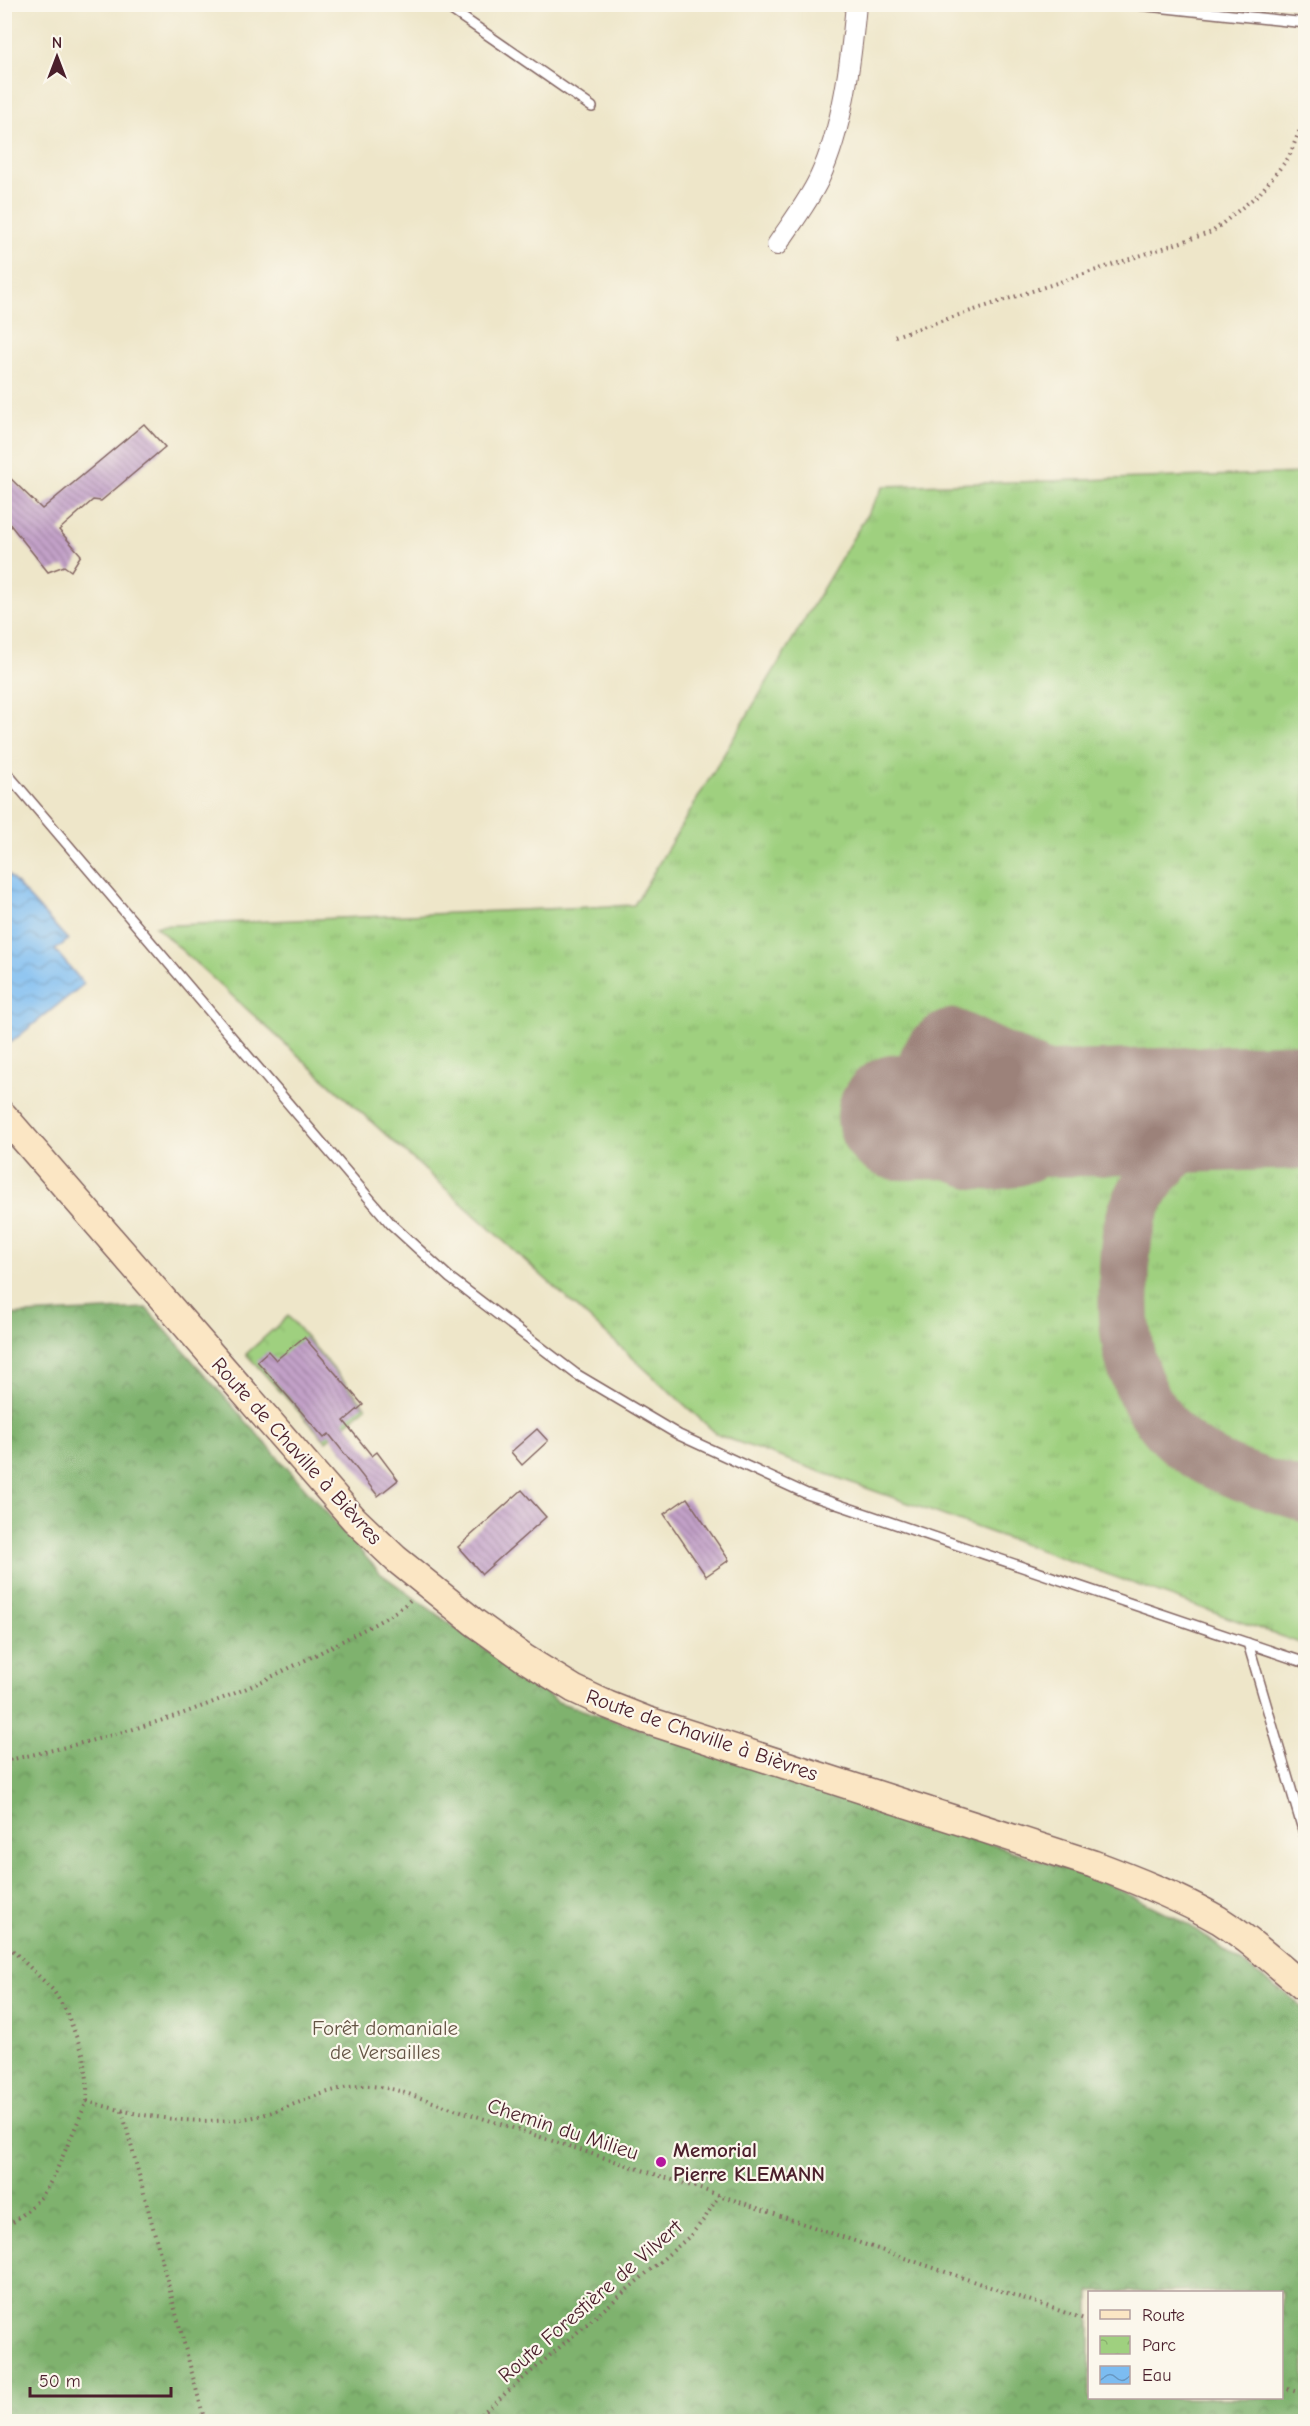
<svg xmlns="http://www.w3.org/2000/svg" width="1310" height="2426" font-family="'Comic Neue',sans-serif">
  <style>
    .grass { fill: url(#grass-tufts); stroke: #747855; stroke-width: 1.5 }
    .forest { fill: url(#forest-crowns); stroke: #64684c; stroke-width: 1.5; fill-rule: evenodd }
    .park { fill: url(#park-crowns); stroke: #747855; stroke-width: 1.5 }
    .water { fill: url(#water-waves); stroke: #636e8e; stroke-width: 1.5 }
    .lines { fill: none; stroke-linecap: round; stroke-linejoin: round }
    .taxiway { stroke: #9c827a; stroke-width: 51 }
    .runway { stroke: #9c827a; stroke-width: 126 }
    .building { fill: url(#building-back-hatch) }
    .service-casing { stroke: #836562; stroke-width: 12 }
    .minor-casing { stroke: #836562; stroke-width: 22 }
    .secondary-casing { stroke: #836562; stroke-width: 30 }
    .path { stroke: #836562; stroke-width: 4; stroke-dasharray: 1.5 4.5; stroke-linecap: butt }
    .service { stroke: #fff; stroke-width: 9 }
    .minor { stroke: #fff; stroke-width: 20 }
    .secondary { stroke: #fbe6c4; stroke-width: 27 }
    .poi-dot { fill: #b5179e; stroke: #fbf7ec; stroke-width: 2 }
    .labels { text-anchor: middle; dominant-baseline: central; stroke-width: 4.5; stroke-linejoin: round; paint-order: stroke }
    .street-label { font-size: 21px; fill: #4a1f2b; stroke: #fbf7ec }
    .park-label { font-size: 21px; fill: #645444; stroke: #fbf7ec }
    .poi-label { font-size: 21px; font-weight: bold; fill: #4a1f2b; stroke: #fbf7ec; text-anchor: start }
  </style>
  <defs>
    <pattern id="grass-tufts" width="24" height="20" patternUnits="userSpaceOnUse" patternTransform="scale(1.5)"><rect width="24" height="20" fill="#9fd07f"/><path d="M3 7l-1-3M5 7V3M7 7l1-3M15 17l-1-3M17 17v-4M19 17l1-3" fill="none" stroke="#8ab26e"/></pattern>
    <pattern id="forest-crowns" width="20" height="18" patternUnits="userSpaceOnUse" patternTransform="scale(1.5)"><rect width="20" height="18" fill="#7fb26e"/><path d="M2 6a3 3 0 1 1 6 0M12 15a3 3 0 1 1 6 0" fill="none" stroke="#6a905b"/></pattern>
    <pattern id="park-crowns" width="20" height="18" patternUnits="userSpaceOnUse" patternTransform="scale(1.5)"><rect width="20" height="18" fill="#9fd07f"/><path d="M2 6a3 3 0 1 1 6 0M12 15a3 3 0 1 1 6 0" fill="none" stroke="#8ab26e"/></pattern>
    <pattern id="water-waves" width="16" height="10" patternUnits="userSpaceOnUse" patternTransform="scale(1.5)"><rect width="16" height="10" fill="#7cbcf1"/><path d="M0 5q4-4 8 0t8 0" fill="none" stroke="#6898c3"/></pattern>
    <pattern id="building-back-hatch" width="6" height="6" patternUnits="userSpaceOnUse" patternTransform="scale(1.5)"><rect width="6" height="6" fill="#c2a1c8"/><path d="M-1 5l2 2M0 0l6 6M5-1l2 2" fill="none" stroke="#a083a3"/></pattern>
  </defs>
  <rect width="100%" height="100%" fill="#fbf7ec"/>
  <filter id="ink" filterUnits="userSpaceOnUse"><feTurbulence type="fractalNoise" baseFrequency=".0167" numOctaves="2"/><feDisplacementMap in="SourceGraphic" scale="12" xChannelSelector="R" yChannelSelector="G"/><feConvolveMatrix kernelMatrix="1 2 1 2 8 2 1 2 1" color-interpolation-filters="sRGB"/></filter>
  <filter id="wash" filterUnits="userSpaceOnUse"><feTurbulence type="fractalNoise" baseFrequency=".008" numOctaves="4" result="noise"/><feDisplacementMap in="SourceGraphic" scale="24" xChannelSelector="R" yChannelSelector="G"/><feGaussianBlur stdDeviation="1.35" result="paint"/><feColorMatrix in="noise" values="0 0 0 0 0 0 0 0 0 0 0 0 0 0 0 0 0 1.4 0 .05"/><feComposite in="paint" operator="in"/></filter>
  <g filter="url(#wash)">
    <rect width="100%" height="100%" fill="#eee6c9"/>
    <path class="grass" d="M1305,473V1645L718,1435L155,926L634,905L884,486Z"/>
    <path class="forest" d="M146,1308L380,1573L558,1702L1100,1880L1186,1923L1296,2001L1305,2012V2421L5,2422V1315ZM1090,2292H1282V2398H1090Z"/>
    <path class="park" d="M288,1316L366,1407L326,1441L246,1354Z"/>
    <path class="water" d="M5,871L68,940L55,950L84,984L5,1047Z"/>
    <g class="lines">
      <path class="taxiway" d="M1281,1106C1220,1120 1164,1144 1136,1205C1124,1231 1124,1267 1124,1295C1123,1342 1132,1385 1162,1423C1196,1467 1256,1480 1306,1497
        M1066,1117C1053,1128 1048,1144 1033,1154C1023,1160 1009,1163 998,1164C918,1175 893,1051 953,1034L1103,1104L1147,1111"/>
      <path class="runway" d="M900,1117L1097,1113L1306,1106"/>
    </g>
    <g id="blocks">
      <path class="building" d="M144,424L165,447L101,501L93,500L59,530L81,555L71,571L64,566L48,572L4,517V472L42,509Z
        M304,1337L363,1405L344,1421L372,1456L377,1452L398,1480L378,1496L329,1434L324,1438L257,1361L268,1351L276,1360Z
        M537,1429L548,1441L522,1465L511,1452Z
        M522,1490L546,1517L482,1574L458,1547Z
        M687,1498L729,1560L706,1576L664,1514Z"/>
    </g>
  </g>
  <g filter="url(#ink)">
    <use href="#blocks" fill-opacity="0" stroke="#836562" stroke-width="1.5"/>
    <g class="lines">
      <g class="service-casing">
        <path id="service" d="M443,4L592,107
          M1129,4L1306,23
          M4,770L391,1224L450,1278L576,1374L679,1435L807,1494L1306,1663
          M1248,1643L1306,1840"/>
      </g>
      <g class="minor-casing">
        <path id="minor" d="M777,245C791,224 808,202 819,179C843,128 851,61 856,4"/>
      </g>
      <g class="secondary-casing">
        <path id="secondary" d="M4,1116L354,1519L396,1559L474,1622L524,1658L574,1689L608,1705L646,1720L1093,1864C1136,1880 1179,1897 1219,1920C1250,1940 1278,1965 1306,1989"/>
      </g>
      <path class="path" d="M675,4L690,9L708,4
        M895,336L1212,232L1260,193L1289,157L1306,114
        M4,1761C82,1744 160,1725 233,1694C271,1678 308,1659 344,1640C364,1629 396,1615 411,1599
        M4,1942L53,1990L66,2011L84,2056L87,2079V2101L54,2176L42,2196L26,2212L4,2229
        M87,2101C135,2116 190,2125 241,2119C282,2115 319,2088 360,2086C372,2085 385,2088 396,2090L719,2195L1090,2321
        M122,2111L205,2422
        M1282,2387L1306,2395
        M472,2422L690,2236L705,2218L719,2195"/>
      <use href="#service" class="service"/>
      <use href="#minor" class="minor"/>
      <use href="#secondary" class="secondary"/>
    </g>
  </g>
  <circle class="poi-dot" cx="661" cy="2162" r="6"/>
  <g class="labels">
    <g class="street-label">
      <text transform="translate(297 1451) rotate(48)">Route de Chaville à Bièvres</text>
      <text transform="translate(702 1735) rotate(19)">Route de Chaville à Bièvres</text>
      <text transform="translate(563 2129) rotate(18)">Chemin du Milieu</text>
      <text transform="translate(590 2301) rotate(-41)">Route Forestière de Vilvert</text>
    </g>
    <g class="park-label">
      <text x="385" y="2028">Forêt domaniale<tspan x="385" dy="24">de Versailles</tspan></text>
    </g>
    <g class="poi-label">
      <text x="673" y="2150">Memorial<tspan x="673" dy="24">Pierre KLEMANN</tspan></text>
    </g>
  </g>
  <rect width="1310" height="2426" fill="none" stroke="#fbf7ec" stroke-width="24"/>
  <rect x="1088" y="2291" width="195" height="108" fill="#fbf7ec" stroke="#b4a19f" stroke-width="1.5"/>
  <rect x="1100" y="2310" width="30" height="9" fill="#fbe6c4" stroke="#b4a19f" stroke-width="1.5"/>
  <text x="1142" y="2321" font-size="18" fill="#4a1f2b">Route</text>
  <rect x="1100" y="2336" width="30" height="18" fill="url(#park-crowns)" stroke="#b4a19f" stroke-width="1.5"/>
  <text x="1142" y="2351" font-size="18" fill="#4a1f2b">Parc</text>
  <rect x="1100" y="2366" width="30" height="18" fill="url(#water-waves)" stroke="#b4a19f" stroke-width="1.5"/>
  <text x="1142" y="2381" font-size="18" fill="#4a1f2b">Eau</text>
  <g transform="translate(57 57)" stroke="#fbf7ec" stroke-width="4.5" paint-order="stroke">
  <path d="M0-4.5L10 22L0 15L-10 22Z" fill="#4a1f2b"/>
  <text y="-9" font-size="16" font-weight="bold" text-anchor="middle" fill="#4a1f2b">N</text>
  </g>
  <path d="M30 2387v9h141v-9" fill="none" stroke="#4a1f2b" stroke-width="3"/>
  <text x="39" y="2387" font-size="18" fill="#4a1f2b" stroke="#fbf7ec" stroke-width="4.5" paint-order="stroke">50 m</text>
</svg>
